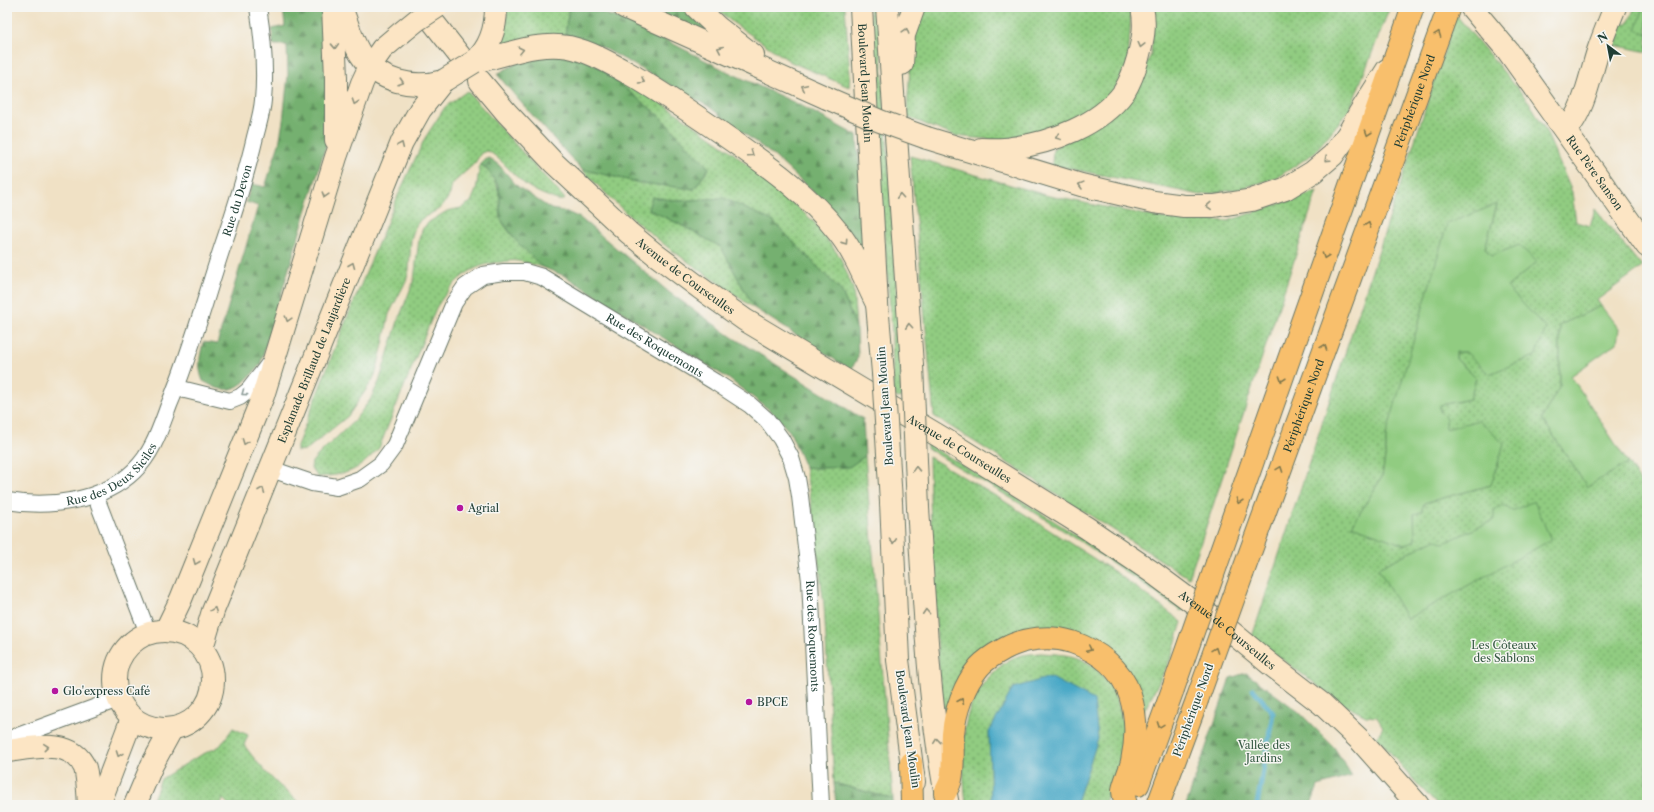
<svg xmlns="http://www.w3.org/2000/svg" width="1654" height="812" font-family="'Libre Caslon Text',serif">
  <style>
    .grass { fill: url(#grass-dots); stroke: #58845a; fill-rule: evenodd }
    .forest { fill: url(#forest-firs); stroke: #4a7652 }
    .garden { fill: #91cc81; stroke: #58845a }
    .water { fill: #47a7c6; stroke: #33727d }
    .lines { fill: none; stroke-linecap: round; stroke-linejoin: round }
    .stream { stroke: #47a7c6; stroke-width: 5 }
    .street-casing { stroke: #687667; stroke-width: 18 }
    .secondary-casing { stroke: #687667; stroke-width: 24 }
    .highway-casing { stroke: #687667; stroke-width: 24 }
    .street { stroke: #fff; stroke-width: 16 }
    .secondary { stroke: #fce5c4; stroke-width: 22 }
    .highway { stroke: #f8bf6c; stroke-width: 22 }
    .secondary-bridge-casing { stroke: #687667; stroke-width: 24; stroke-linecap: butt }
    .highway-bridge-casing { stroke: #687667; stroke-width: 24; stroke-linecap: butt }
    .secondary-bridge { stroke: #fce5c4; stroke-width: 22 }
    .highway-bridge { stroke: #f8bf6c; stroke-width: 22 }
    .oneway { stroke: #8e917c }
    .oneway2 { stroke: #81784d }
    .oneway3 { stroke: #8f9e9a }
    .poi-dot { fill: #b5179e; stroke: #f6f6f2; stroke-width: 1.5 }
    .labels { text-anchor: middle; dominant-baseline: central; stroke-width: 3; stroke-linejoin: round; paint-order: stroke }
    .street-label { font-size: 11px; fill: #1f3d34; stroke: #f6f6f2 }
    .poi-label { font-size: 11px; fill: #1f3d34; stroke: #f6f6f2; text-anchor: start }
    .park-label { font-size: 11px; fill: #365a43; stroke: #f6f6f2 }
  </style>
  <defs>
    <pattern id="grass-dots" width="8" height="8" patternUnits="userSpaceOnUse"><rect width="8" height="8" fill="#91cc81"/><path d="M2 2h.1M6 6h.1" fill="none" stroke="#76a76a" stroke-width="1.8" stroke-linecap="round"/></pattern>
    <pattern id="forest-firs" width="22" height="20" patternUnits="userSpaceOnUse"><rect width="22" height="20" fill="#74b06f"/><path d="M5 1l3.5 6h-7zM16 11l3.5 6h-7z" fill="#5f905c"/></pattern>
  </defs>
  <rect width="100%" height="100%" fill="#f6f6f2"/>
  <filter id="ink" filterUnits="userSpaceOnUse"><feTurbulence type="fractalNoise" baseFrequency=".025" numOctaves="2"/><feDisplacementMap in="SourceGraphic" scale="8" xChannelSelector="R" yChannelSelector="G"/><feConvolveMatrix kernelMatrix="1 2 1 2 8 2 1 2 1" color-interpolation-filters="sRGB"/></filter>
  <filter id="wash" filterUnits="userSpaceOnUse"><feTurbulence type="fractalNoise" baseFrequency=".012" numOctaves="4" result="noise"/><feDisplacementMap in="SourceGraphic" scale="16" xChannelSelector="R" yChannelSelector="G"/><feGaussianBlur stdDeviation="0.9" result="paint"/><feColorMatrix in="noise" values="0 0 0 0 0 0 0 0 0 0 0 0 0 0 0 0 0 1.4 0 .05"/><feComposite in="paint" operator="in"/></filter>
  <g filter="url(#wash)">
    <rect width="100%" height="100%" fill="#f0e1c5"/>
    <path class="grass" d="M506,7H569L565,35L548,34L501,45L507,20Z
      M715,7H845L850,74L849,87L791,62L732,22Z
      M870,7H878L898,308L901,384V397L898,398L893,395L892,331L880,183Z
      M923,7H1128L1131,15L1128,63L1110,98L1065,127L1008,141L955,136L905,116L907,110L912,40Z
      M1152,7H1390L1350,109L1313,154L1276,178L1239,189L1201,195L1052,165L1053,149L1123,105L1151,55L1154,12Z
      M1635,7H1647V52L1614,45L1620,24H1628Z
      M1456,15L1529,102L1544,127L1572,192L1576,222L1590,226L1595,209L1642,267L1597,300L1601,306L1560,325V386L1542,418L1587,486L1628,463L1647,492V805H1437L1411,777L1377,737L1383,727L1377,717L1366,716L1344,705L1252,637ZM1497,205L1485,248L1490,256L1537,262L1507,287L1466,352H1456V359L1476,378L1470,399L1440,405V413L1446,418L1445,430L1491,485L1424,503L1414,513L1415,540L1352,526L1382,477L1386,451V436Z
      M596,65L658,100L728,149L778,190L814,222L840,257L853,288L856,327L842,292L815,265L723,198L678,201L652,197L648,209L681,225L721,247L754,308L670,249L628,215L581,169L640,183L694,189L709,169L657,114Z
      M467,91L565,199C560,202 554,199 550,197C538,193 527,187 518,178C508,169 500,158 488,151L481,153L475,163L452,184L450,194L446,201L439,209L421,219L415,227L411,239L409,270L406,281L389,314L383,344L376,372L372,381L348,416L306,450L297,451V446L338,340L400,191L425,138L445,107Z
      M910,156L1049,196L1161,218L1228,221L1317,191L1189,578L934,416Z
      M480,164C494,174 500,188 500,204C500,209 499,215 501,220C512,238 527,252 542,267C534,265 526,262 518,261C513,260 507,261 502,262C470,264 453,281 436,308L379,448C357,472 349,474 318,477L311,468L312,462L319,454L354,421L370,400L379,382L398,321L414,280L419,239L423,228L429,222L447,211L461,208L471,202L476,190Z
      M927,444C1015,496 1101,548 1184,609L1181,611C1136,578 1090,547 1042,517C1004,493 965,472 927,448Z
      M865,456L893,799L834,783L824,605L811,502L805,467L816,468L849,467Z
      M929,457L1004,501L1118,574L1182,622L1171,658L1143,713L1101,648L1007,638L944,722C935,634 931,545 929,457Z
      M1040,653C1056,654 1074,654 1088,663C1115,680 1127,719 1123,750C1121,766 1110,789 1104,805H1076L1098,739L989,732L991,805H966C962,761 956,709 991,675C999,667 1008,659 1019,656C1025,654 1033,654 1040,653Z
      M233,728L248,735L244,745C263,771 278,786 303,805H229L223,799L221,805H151L161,779L197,757L220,746Z"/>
    <path class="forest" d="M283,7H323L328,68L326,145L260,365C250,376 238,393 221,389C215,388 209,384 203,381C197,366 200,357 203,342L217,344L258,206L246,202L252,184L265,187L279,144L283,121L288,75L287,45H273L272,29L285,26Z
      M569,7H586L635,24L724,70L802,106L857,136L867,266L830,208L774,156L708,106L602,47L565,35Z
      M648,7H682L711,33L705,35Z
      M573,54L596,65L657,114L709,168L694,189L640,183L581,169L517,98L497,74L530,56Z
      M489,158L499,165L517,186L533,197L551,209L567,212L580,218L670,293L732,337L863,419L865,456L849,467L816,468L805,467L790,432L771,411L729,379L565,276L542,267L518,243L500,218V198L498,185L486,168L480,164L483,160Z
      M652,197L678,201L723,198L773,221L842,292L857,330L858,357L851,370L754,308L721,247L681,225L648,209Z
      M1246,673L1299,712L1334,747L1352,776L1318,786L1311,805H1186L1230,678Z
      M834,783L893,799V805H836Z"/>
    <path class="garden" d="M1644,7H1647V34L1636,30Z
      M1497,204L1485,248L1491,256L1519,245L1537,262L1507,287L1546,328L1535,356L1489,374L1466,352H1456V359L1476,378L1470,399L1440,405V412L1446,418V429L1479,420L1504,444L1491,485L1424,503L1421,512L1414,514L1415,540L1405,545L1352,526L1382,477L1386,451V436L1447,224Z
      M1601,306L1619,329L1617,343L1571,376L1628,463L1587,487L1542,418L1560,386V325Z
      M1534,501L1551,540L1407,619L1378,568L1436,539L1444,543L1494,520V510L1503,505L1512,511Z"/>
    <path class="water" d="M1050,677L1094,700L1098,739L1076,805H991L989,732L1013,688Z"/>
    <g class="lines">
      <path class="stream" d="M1253,689L1273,713L1257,805"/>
    </g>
  </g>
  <g filter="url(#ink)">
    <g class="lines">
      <g class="street-casing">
        <g id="street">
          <path d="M177,388L230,401L240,397L249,390L269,364"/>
          <path id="s1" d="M271,469L312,483L337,487L360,479L381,464L395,445L454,303L465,287L483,275L504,272H525L542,277L715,382L750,405L767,420L781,439L791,458L797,478L800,496L810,581L821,805"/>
          <path d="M95,495L148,633"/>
          <path id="s2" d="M7,501C49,508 102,502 134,471C153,453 160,429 169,405C190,355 204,303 221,251C234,213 246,176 255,137C258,125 262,113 263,100C266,68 263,38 258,7"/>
          <path d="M7,740L118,699"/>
        </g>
      </g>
      <g class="secondary-casing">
        <g id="secondary">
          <path d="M333,7L336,78V140"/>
          <path d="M341,7C347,22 352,42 361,55C378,82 414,89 443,81"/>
          <path d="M624,7L827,98"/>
          <path d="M696,7L717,27L753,55"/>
          <path id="s3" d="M861,7L877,304L883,373"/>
          <path d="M887,7L912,365"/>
          <path id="s4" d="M1471,7L1508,51L1647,246"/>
          <path d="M430,18L463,60"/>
          <path d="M474,62C505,56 537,41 569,47C592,52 615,66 635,77C669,97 701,119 734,142C771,168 810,196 838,232C855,253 865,280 877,304"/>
          <path d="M474,62C490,48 496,28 496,7"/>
          <path d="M902,64L904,35L914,7"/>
          <path id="s5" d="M480,81L506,112L554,163L629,233L656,255L700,288L745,320L949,442L1087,528L1152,572L1218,621L1270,664L1322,704L1360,740L1418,805"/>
          <path d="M1566,131C1585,108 1589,79 1598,51C1603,36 1609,22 1615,7"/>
          <path d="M927,138L1081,185L1154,202L1184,206H1214L1252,200L1285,189L1313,172L1333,155L1348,134L1359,114L1387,70"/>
          <path d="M981,149C991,149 1002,150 1012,148C1051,143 1100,125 1124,92C1130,82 1135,69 1138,58C1143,39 1146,26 1142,7"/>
          <path d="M891,502L898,660L914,782"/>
          <path d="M918,508C925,607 928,708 948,805"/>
          <path d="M166,630L181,599L263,396L336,157L362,83L370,66L382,49L401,33"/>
          <circle cx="164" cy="680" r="49"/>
          <path id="s6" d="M202,648L213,611L402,142L420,110L443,81"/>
          <path d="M7,751C32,748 72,737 85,768C88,778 88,794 89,805"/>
          <path d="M99,805L132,718"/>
          <path d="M135,805L152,765L171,730"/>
        </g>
      </g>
      <g class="highway-casing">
        <g id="highway">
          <path d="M1217,563L1413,7"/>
          <path id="s7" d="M1243,572L1449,7"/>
          <path d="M911,763L912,805"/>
          <path d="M1138,785L1173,689"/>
          <path d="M945,793C947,789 950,784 951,779C954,765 952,748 953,734C955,711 964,685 979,667C986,659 995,654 1004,649C1024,638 1050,635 1072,642C1098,651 1121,668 1130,695C1137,717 1137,738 1132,761C1130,771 1125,780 1123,790C1123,795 1125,800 1126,805"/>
          <path d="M1158,805L1197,700"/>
        </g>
      </g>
      <use href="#street" class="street"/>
      <use href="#secondary" class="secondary"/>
      <use href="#highway" class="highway"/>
      <g class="secondary-bridge-casing">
        <path id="secondary-bridge" d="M401,33L417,20L437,7
          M443,81L474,62
          M827,98L880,121L927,138
          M912,365L918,508
          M883,373L891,502"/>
      </g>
      <g class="highway-bridge-casing">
        <path id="highway-bridge" d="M1173,689L1217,563
          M1197,700L1243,572"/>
      </g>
      <use href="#secondary-bridge" class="secondary-bridge"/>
      <use href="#highway-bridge" class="highway-bridge"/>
    </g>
    <defs><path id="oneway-chevron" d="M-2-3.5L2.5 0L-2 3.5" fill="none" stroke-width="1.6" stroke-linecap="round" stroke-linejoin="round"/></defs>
    <g class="oneway">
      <use href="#oneway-chevron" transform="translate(906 31) rotate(-73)"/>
      <use href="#oneway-chevron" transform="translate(1141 45) rotate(104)"/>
      <use href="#oneway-chevron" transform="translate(335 46) rotate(88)"/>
      <use href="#oneway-chevron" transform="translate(720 49) rotate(-156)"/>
      <use href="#oneway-chevron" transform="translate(521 50) rotate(-14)"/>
      <use href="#oneway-chevron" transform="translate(642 81) rotate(30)"/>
      <use href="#oneway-chevron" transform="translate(401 82) rotate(18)"/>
      <use href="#oneway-chevron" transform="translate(804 87) rotate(-155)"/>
      <use href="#oneway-chevron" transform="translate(355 102) rotate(109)"/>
      <use href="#oneway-chevron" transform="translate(1058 137) rotate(158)"/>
      <use href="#oneway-chevron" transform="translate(401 145) rotate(-66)"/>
      <use href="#oneway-chevron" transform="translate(751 154) rotate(35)"/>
      <use href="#oneway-chevron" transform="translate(1327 159) rotate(138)"/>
      <use href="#oneway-chevron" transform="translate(1081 185) rotate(-165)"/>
      <use href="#oneway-chevron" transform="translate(325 195) rotate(107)"/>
      <use href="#oneway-chevron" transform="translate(900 196) rotate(-94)"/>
      <use href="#oneway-chevron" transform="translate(1209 206) rotate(177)"/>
      <use href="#oneway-chevron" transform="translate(845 242) rotate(55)"/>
      <use href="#oneway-chevron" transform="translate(352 265) rotate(-68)"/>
      <use href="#oneway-chevron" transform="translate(288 319) rotate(107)"/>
      <use href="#oneway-chevron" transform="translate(909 326) rotate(-94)"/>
      <use href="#oneway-chevron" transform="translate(245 442) rotate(111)"/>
      <use href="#oneway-chevron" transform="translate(916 469) rotate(-92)"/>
      <use href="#oneway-chevron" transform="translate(262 490) rotate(-68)"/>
      <use href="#oneway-chevron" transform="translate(893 541) rotate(87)"/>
      <use href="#oneway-chevron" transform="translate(196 562) rotate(112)"/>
      <use href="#oneway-chevron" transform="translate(214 610) rotate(-70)"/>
      <use href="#oneway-chevron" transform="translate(926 612) rotate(-94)"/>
      <use href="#oneway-chevron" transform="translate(937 741) rotate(-96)"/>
      <use href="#oneway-chevron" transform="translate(46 747) rotate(-5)"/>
      <use href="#oneway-chevron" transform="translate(119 754) rotate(110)"/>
    </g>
    <g class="oneway2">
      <use href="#oneway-chevron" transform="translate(1438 34) rotate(-69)"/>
      <use href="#oneway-chevron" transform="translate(1368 133) rotate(109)"/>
      <use href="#oneway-chevron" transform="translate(1368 225) rotate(-70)"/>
      <use href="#oneway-chevron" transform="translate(1325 256) rotate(109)"/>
      <use href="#oneway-chevron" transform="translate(1324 347) rotate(-70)"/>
      <use href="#oneway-chevron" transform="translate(1282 379) rotate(109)"/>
      <use href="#oneway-chevron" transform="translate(1280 469) rotate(-70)"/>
      <use href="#oneway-chevron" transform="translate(1239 501) rotate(109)"/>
      <use href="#oneway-chevron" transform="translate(1089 649) rotate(26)"/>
      <use href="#oneway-chevron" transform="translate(1215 650) rotate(-70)"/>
      <use href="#oneway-chevron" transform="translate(961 701) rotate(-67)"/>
      <use href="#oneway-chevron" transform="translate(1160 725) rotate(110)"/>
    </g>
    <use class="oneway3" href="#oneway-chevron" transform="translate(244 393) rotate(144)"/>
  </g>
  <g class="poi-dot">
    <circle cx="460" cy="508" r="4"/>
    <circle cx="55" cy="691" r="4"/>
    <circle cx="749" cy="702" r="4"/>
  </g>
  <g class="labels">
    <g class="street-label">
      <text stroke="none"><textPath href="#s3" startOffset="76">Boulevard Jean Moulin</textPath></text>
      <text stroke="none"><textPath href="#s7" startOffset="501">Périphérique Nord</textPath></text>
      <text stroke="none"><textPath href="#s4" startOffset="207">Rue Père Sanson</textPath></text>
      <text stroke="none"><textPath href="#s2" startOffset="426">Rue du Devon</textPath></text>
      <text stroke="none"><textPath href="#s5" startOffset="284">Avenue de Courseulles</textPath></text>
      <text stroke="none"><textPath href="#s1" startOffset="529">Rue des Roquemonts</textPath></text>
      <text stroke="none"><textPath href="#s6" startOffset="309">Esplanade Brillaud de Laujardière</textPath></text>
      <text transform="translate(885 406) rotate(-94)">Boulevard Jean Moulin</text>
      <text stroke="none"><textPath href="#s7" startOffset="177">Périphérique Nord</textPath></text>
      <text stroke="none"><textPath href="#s5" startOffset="608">Avenue de Courseulles</textPath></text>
      <text stroke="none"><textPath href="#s2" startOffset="114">Rue des Deux Siciles</textPath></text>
      <text stroke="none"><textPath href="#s5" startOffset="932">Avenue de Courseulles</textPath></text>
      <text stroke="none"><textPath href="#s1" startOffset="889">Rue des Roquemonts</textPath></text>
      <text transform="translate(1193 710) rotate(-70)">Périphérique Nord</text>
      <text transform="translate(908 729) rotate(82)">Boulevard Jean Moulin</text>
    </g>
    <g class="poi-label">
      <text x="468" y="508">Agrial</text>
      <text x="63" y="691">Glo'express Café</text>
      <text x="757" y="702">BPCE</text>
    </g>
    <g class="park-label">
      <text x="1504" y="645">Les Côteaux<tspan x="1504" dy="13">des Sablons</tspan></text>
      <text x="1264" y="745">Vallée des<tspan x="1264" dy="13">Jardins</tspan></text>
    </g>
  </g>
  <rect width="1654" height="812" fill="none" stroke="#f6f6f2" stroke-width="24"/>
  <g transform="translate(1608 46) rotate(328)" stroke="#f6f6f2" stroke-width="3" paint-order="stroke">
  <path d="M0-3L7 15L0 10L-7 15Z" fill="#1f3d34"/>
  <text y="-6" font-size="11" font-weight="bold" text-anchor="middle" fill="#1f3d34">N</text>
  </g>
</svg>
